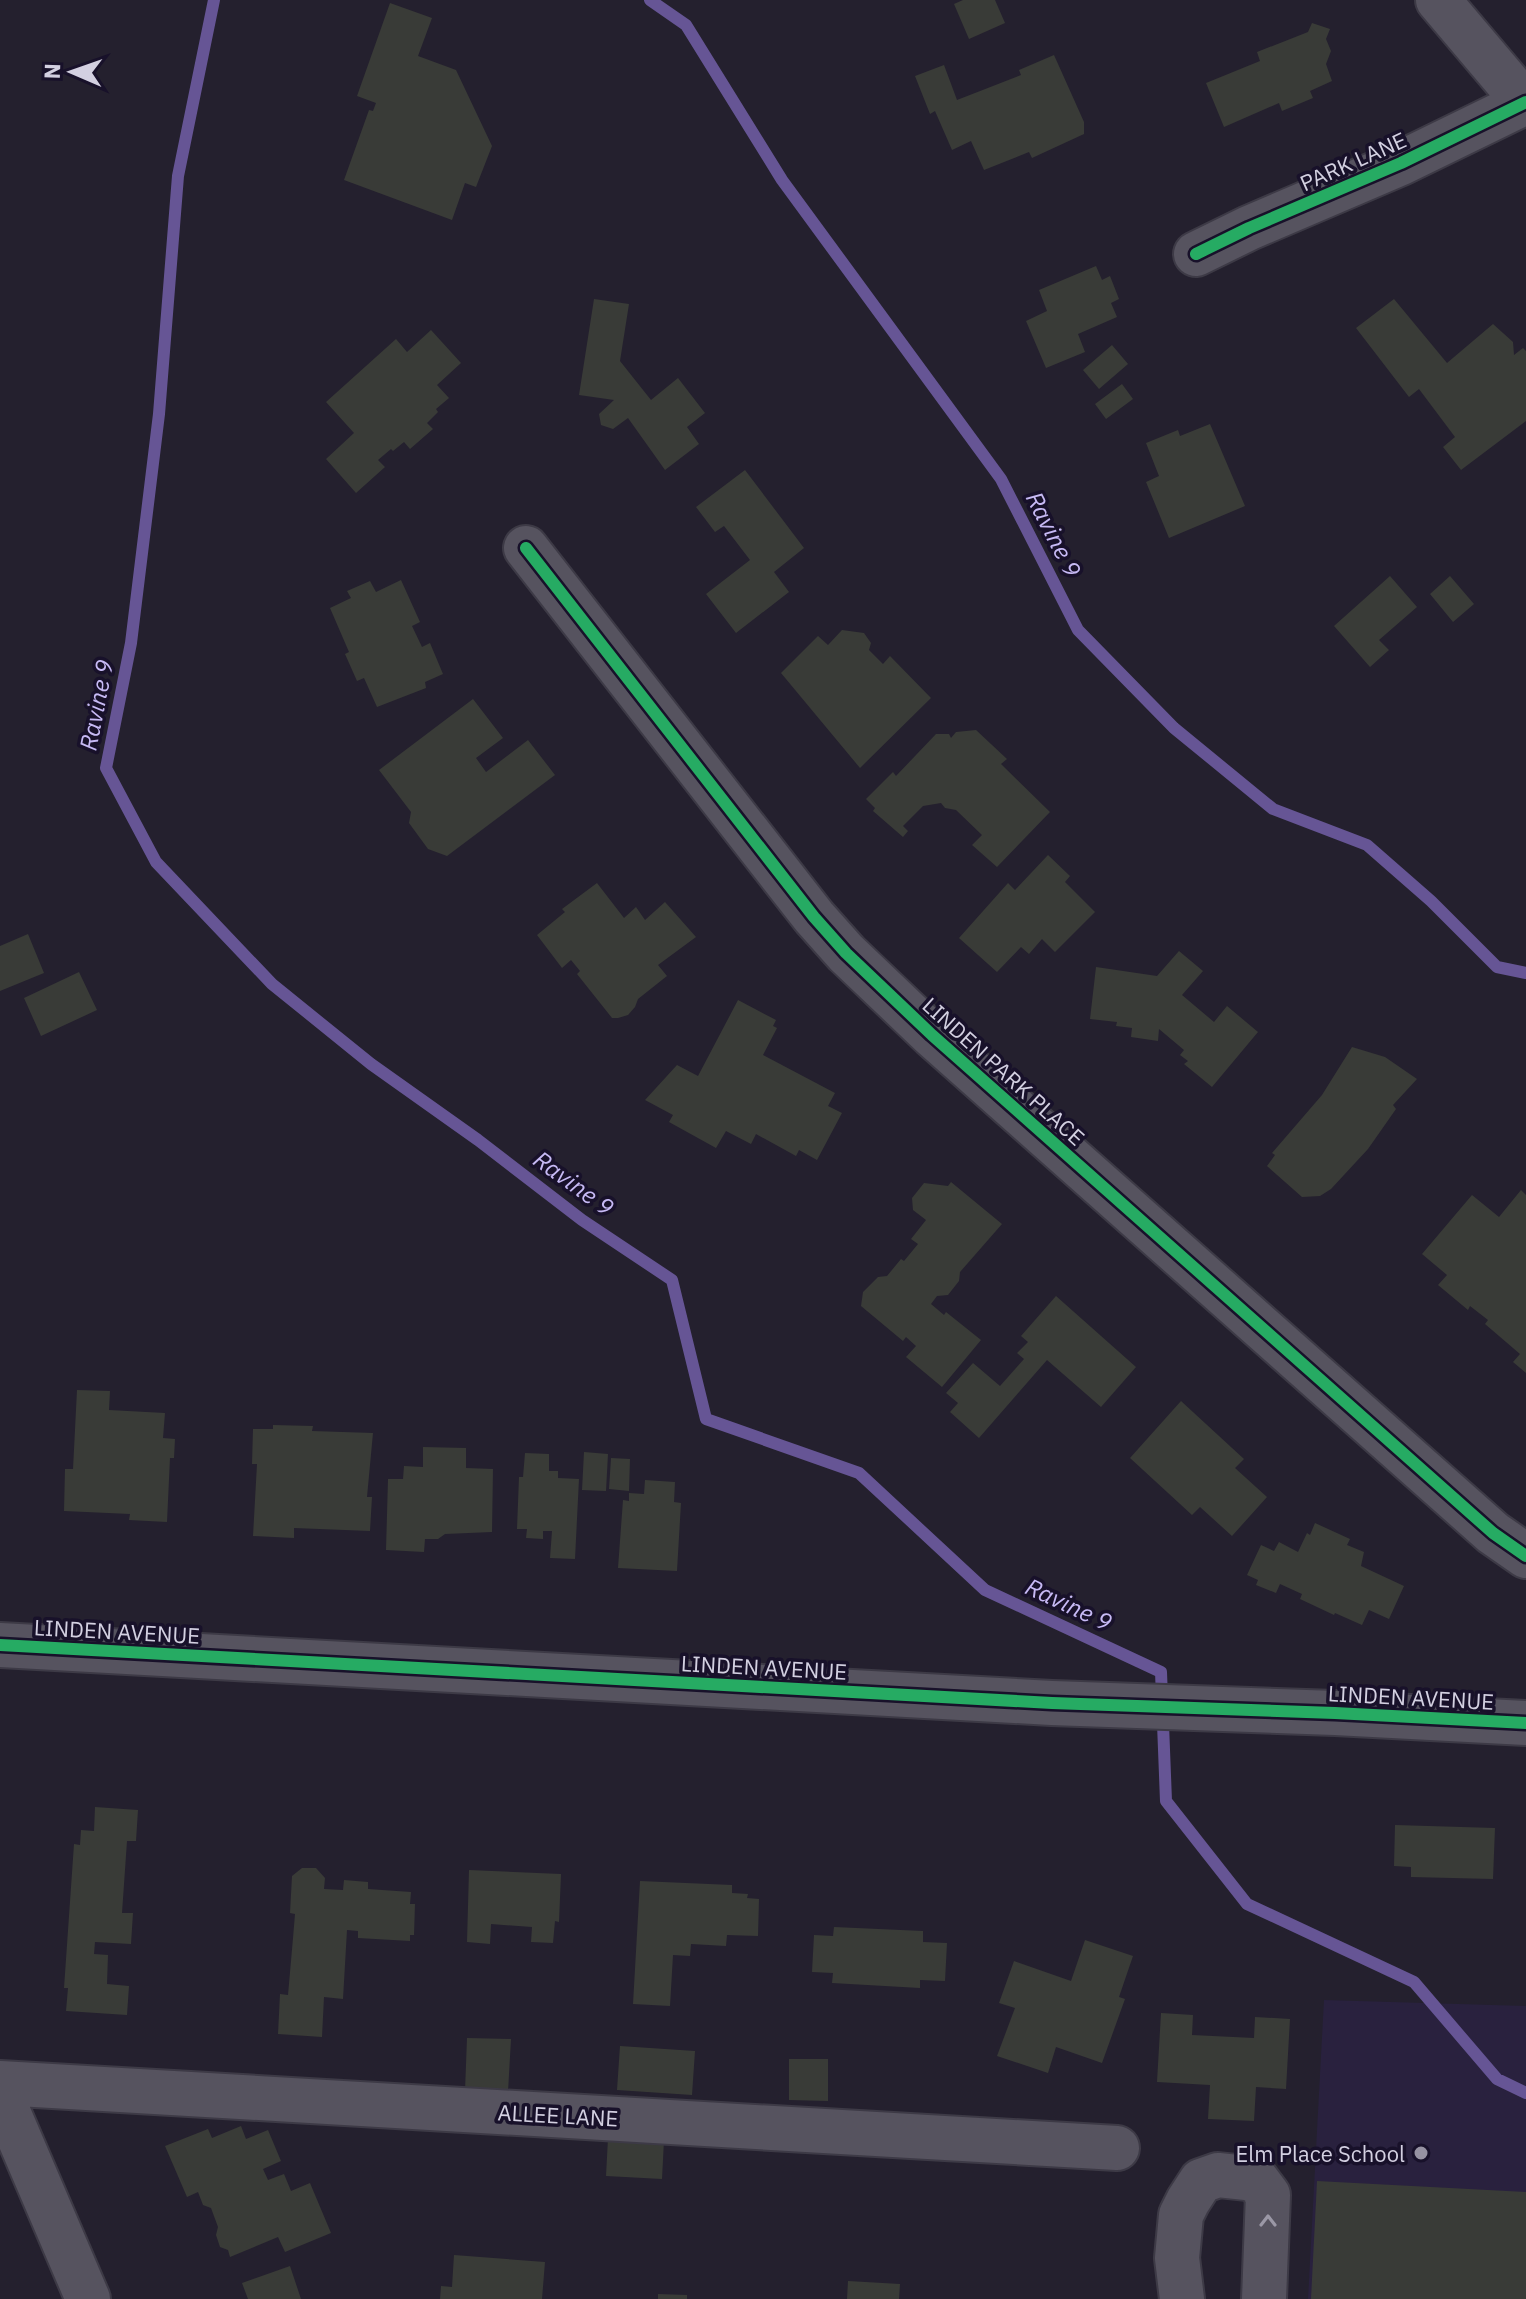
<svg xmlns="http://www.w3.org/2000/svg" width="1526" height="2299" font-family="'IBM Plex Sans',sans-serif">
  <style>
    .built { fill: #29213e }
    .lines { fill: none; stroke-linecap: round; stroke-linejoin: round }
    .stream { stroke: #665595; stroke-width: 12 }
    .building { fill: #393b37 }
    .minor-casing { stroke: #3d3a46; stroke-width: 48 }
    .minor { stroke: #56535f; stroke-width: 44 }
    .cycleway-casing { stroke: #18112a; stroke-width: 17 }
    .cycleway { stroke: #26ab63; stroke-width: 12 }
    .oneway { stroke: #9b98a6 }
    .poi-dot { fill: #9692a2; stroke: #18112a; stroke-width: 3 }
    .labels { text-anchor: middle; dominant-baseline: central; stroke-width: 7; stroke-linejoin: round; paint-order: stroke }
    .street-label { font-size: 22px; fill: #d3d0e1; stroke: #18112a }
    .poi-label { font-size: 22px; fill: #d3d0e1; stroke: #18112a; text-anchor: end }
    .water-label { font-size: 24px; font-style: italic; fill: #c7baf5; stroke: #18112a }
  </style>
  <rect width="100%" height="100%" fill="#24202e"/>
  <path class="built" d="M1324,2000L1526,2006V2299H1308Z"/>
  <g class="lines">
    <path class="stream" d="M214,0L178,176L159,414L131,643L106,768L156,862L272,984L371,1064L478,1140L582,1220L672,1280L706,1419L859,1473L985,1590L1161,1672L1166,1801L1247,1904L1414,1982L1497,2079L1526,2093
      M650,0L686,25L782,180L1001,479L1078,630L1174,728L1273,809L1367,845L1431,901L1497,967L1526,973"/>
  </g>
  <path class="building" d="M963,0H995L1005,23L969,39L954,4Z
    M390,3L432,18L418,56L456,70L492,146L476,187L465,183L452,220L344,180L369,110L373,111L376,103L357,96Z
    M1312,23L1330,29L1326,39L1331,51L1326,64L1332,81L1310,91L1313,98L1282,111L1279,103L1224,127L1206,83L1260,61L1257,52L1308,32Z
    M1054,55L1084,122V134L1032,158L1029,152L984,170L971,141L952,150L935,111L930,114L915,76L944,65L957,100L1021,75L1019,70Z
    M1096,266L1102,280L1110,276L1119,299L1111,303L1117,317L1078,334L1085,352L1046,368L1026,321L1047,311L1039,290Z
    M594,299L629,304L620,361L651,400L678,378L705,413L687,427L699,444L665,470L628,418L613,429L601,425L599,414L614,400L579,395Z
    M1394,299L1447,363L1493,324L1513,342L1514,355L1523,348L1526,351V421L1461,470L1443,447L1455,437L1419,389L1409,397L1356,328Z
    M431,330L461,363L437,385L449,398L436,409L438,412L427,423L433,429L410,449L404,442L393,451L391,449L378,460L385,467L356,493L326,459L354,433L326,402L396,339L407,352Z
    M1112,345L1128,364L1099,389L1083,370Z
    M1122,384L1133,399L1106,419L1095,404Z
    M1210,424L1245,506L1169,538L1146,482L1159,476L1146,443L1178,430L1180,436Z
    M745,470L804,548L774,572L789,592L736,633L706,594L750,560L724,526L715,532L696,507Z
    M1390,576L1417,607L1379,640L1389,650L1370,667L1334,626Z
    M1450,576L1474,604L1453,622L1430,594Z
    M401,580L420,622L412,626L422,647L430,643L443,674L425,682L426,688L377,707L364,678L357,681L345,654L349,652L330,608L351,598L347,591L370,581L376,592Z
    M842,630L864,633L871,643L869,650L883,664L890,656L931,698L860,768L781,673L818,636L828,645Z
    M473,699L503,738L476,758L486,772L528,740L555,775L447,856L428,849L409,823L411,812L379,770Z
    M976,730L1007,759L1001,764L1050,812L997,867L972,845L982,835L956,810L945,808L941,803L923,806L903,826L908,831L903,837L873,811L875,808L866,799L893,772L896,776L936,734H949L951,738L956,732Z
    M1048,855L1070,876L1065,882L1095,912L1055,952L1042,939L1029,954L1021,947L997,972L959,938L1008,883L1015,890Z
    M597,883L624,918L636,907L645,920L665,902L696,937L658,965L667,976L638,999L635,1007L628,1015L618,1018H612L577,974L580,971L571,960L562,968L537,935L565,912L562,909Z
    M28,934L44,973L0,991V946Z
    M1179,951L1203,971L1182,995L1214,1022L1227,1006L1258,1032L1212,1087L1184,1064L1188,1061L1180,1055L1184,1050L1159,1029L1158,1041L1131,1037L1132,1028L1116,1026L1117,1022L1090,1019L1096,967L1157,976Z
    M79,972L97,1010L41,1036L24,998Z
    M738,1000L776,1020L773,1026L777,1028L763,1055L835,1093L828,1106L842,1113L817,1160L799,1150L796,1156L756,1134L751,1144L726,1131L716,1148L669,1122L673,1115L645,1100L677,1065L698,1076Z
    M1352,1047L1385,1057L1417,1079L1393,1105L1396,1109L1368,1149L1331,1189L1320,1196L1302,1197L1267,1166L1275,1155L1272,1153L1322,1095Z
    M951,1182L1002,1224L960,1272L959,1281L948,1295L937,1296L931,1304L944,1315L946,1312L981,1340L942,1387L906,1357L916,1346L906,1337L903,1341L861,1306L863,1292L878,1277L887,1276L901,1259L904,1261L918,1244L911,1239L926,1220L913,1210L912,1198L924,1183L948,1186Z
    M1521,1190L1526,1195V1373L1513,1362L1520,1354L1485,1324L1488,1320L1470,1306L1468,1310L1438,1285L1447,1275L1422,1254L1472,1195L1499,1217Z
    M1056,1296L1136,1367L1101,1407L1047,1360L979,1438L950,1412L958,1403L946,1393L973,1363L1000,1386L1024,1359L1017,1353L1028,1342L1021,1336Z
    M77,1390L110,1391L109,1410L165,1413L163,1438L175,1439L174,1458H170L167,1522L129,1520L130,1514L64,1511L65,1469H73Z
    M1181,1401L1244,1459L1235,1468L1267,1497L1232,1536L1200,1507L1192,1515L1130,1458Z
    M273,1425L313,1426L312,1431L373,1433L367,1497H372L370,1531L294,1528V1538L253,1536L257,1464H252L253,1429H273Z
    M423,1447L466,1448V1468L493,1469L492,1532L445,1534L438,1539H425L424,1552L386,1550L388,1479H403L404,1466L423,1467Z
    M584,1452L608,1454L606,1491L582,1490Z
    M525,1453L549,1454V1471H558V1478L579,1479L575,1559L550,1558L552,1531H543V1539L526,1538L527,1529H517L519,1477H523Z
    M611,1458L630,1459L629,1491L609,1489Z
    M645,1480L675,1482L674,1502L681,1503L677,1571L618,1568L623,1500L629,1501V1493L644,1494Z
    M1315,1523L1350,1539L1347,1545L1364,1552L1361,1566L1404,1586L1389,1619L1369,1610L1362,1625L1335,1613L1334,1615L1300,1599L1302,1594L1280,1584L1276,1593L1256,1585L1258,1580L1247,1575L1261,1545L1274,1551L1279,1542L1298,1552L1307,1533L1310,1535Z
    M95,1807L138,1810L136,1841H127L122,1913H133L131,1944L95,1942L94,1954L108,1955L107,1984L129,1986L127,2015L66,2011L68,1988H64L74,1844L80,1845L81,1830L94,1831Z
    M1395,1825L1495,1828L1493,1879L1411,1877V1867L1394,1866Z
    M302,1868H316L325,1878L324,1889L343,1890L344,1880L368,1882V1889L411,1892L410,1904H415L414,1935H410V1941L358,1938V1931L347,1930L343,1999L324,1997L322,2037L278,2034L280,1994L288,1995L293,1938L295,1914L290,1913L292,1876Z
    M469,1870L561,1874L559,1922L555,1921L553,1943L531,1942L532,1927L491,1924L490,1944L467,1942Z
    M640,1881L732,1885V1893L748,1894L747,1898L759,1899L758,1936L727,1935L726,1946L691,1944L690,1956L673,1955L670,2006L633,2004Z
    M834,1927L923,1931V1942L947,1943L945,1981L920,1980V1988L832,1983L833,1973L812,1972L814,1935L833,1936Z
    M1085,1940L1133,1956L1119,1997L1125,1999L1102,2063L1056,2047L1048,2073L997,2056L1015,2008L999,2003L1014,1961L1071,1981Z
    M1161,2013L1193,2015L1192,2035L1254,2038L1255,2017L1290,2019L1286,2089L1256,2087L1254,2121L1208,2119L1210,2085L1157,2082Z
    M467,2038L511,2039L508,2092L465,2091Z
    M620,2046L695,2051L692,2095L617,2090Z
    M789,2059H828V2101L789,2100Z
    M241,2126L246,2139L268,2130L281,2161L263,2169L268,2180L284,2174L291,2191L310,2183L331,2233L285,2252L278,2237L230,2257L228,2250L220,2247L216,2235L218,2227L211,2208L203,2205L198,2192L187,2197L165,2146L208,2129L212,2138Z
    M608,2138L664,2140L662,2179L606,2176Z
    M1317,2181L1526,2192V2299H1311Z
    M454,2255L545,2262L542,2299H440L441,2286L452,2287Z
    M290,2266L301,2299H248L242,2283Z
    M848,2281L900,2284L899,2299H847Z
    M658,2294L687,2295V2299H658Z"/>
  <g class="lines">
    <g class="minor-casing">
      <path id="minor" d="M1438,0L1525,103
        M1196,254L1249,228L1401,163L1526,102
        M526,548L814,917L846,953L932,1035L1493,1533L1526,1556
        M0,1645L1052,1703L1335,1713L1526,1723
        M0,2083L1117,2148
        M0,2093L88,2299
        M1182,2299L1177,2258L1181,2215L1188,2201L1201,2181L1218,2175L1256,2179L1268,2195L1264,2299"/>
    </g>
    <use href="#minor" class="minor"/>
    <g class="cycleway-casing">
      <path id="cycleway" d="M1196,254L1249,228L1401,163L1526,102
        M526,548L814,917L846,953L932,1035L1493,1533L1526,1556
        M0,1645L1052,1703L1335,1713L1526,1723"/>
    </g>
    <use href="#cycleway" class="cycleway"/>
  </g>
  <defs><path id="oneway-chevron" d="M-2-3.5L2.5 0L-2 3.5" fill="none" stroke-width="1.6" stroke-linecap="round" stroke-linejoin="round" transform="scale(2)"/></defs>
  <use class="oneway" href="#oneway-chevron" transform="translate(1268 2221) rotate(-90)"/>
  <circle class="poi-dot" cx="1421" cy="2153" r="8"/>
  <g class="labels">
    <g class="street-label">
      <text transform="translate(1353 161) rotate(-24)">PARK LANE</text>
      <text transform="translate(1004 1071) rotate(42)">LINDEN PARK PLACE</text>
      <text transform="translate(117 1631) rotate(3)">LINDEN AVENUE</text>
      <text transform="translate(764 1667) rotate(3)">LINDEN AVENUE</text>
      <text transform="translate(1411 1697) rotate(3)">LINDEN AVENUE</text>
      <text transform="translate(558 2115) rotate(3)">ALLEE LANE</text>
    </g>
    <g class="poi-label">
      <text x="1405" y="2153">Elm Place School</text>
    </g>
    <g class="water-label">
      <text transform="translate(1054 534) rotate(63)">Ravine 9</text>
      <text transform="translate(96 705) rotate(-79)">Ravine 9</text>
      <text transform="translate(574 1183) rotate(36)">Ravine 9</text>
      <text transform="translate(1069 1604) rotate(25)">Ravine 9</text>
    </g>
  </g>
  <g transform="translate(72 72) rotate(272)" stroke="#18112a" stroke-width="6" paint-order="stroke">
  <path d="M0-6L14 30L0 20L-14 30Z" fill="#d3d0e1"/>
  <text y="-12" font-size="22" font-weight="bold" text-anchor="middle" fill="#d3d0e1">N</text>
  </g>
</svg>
